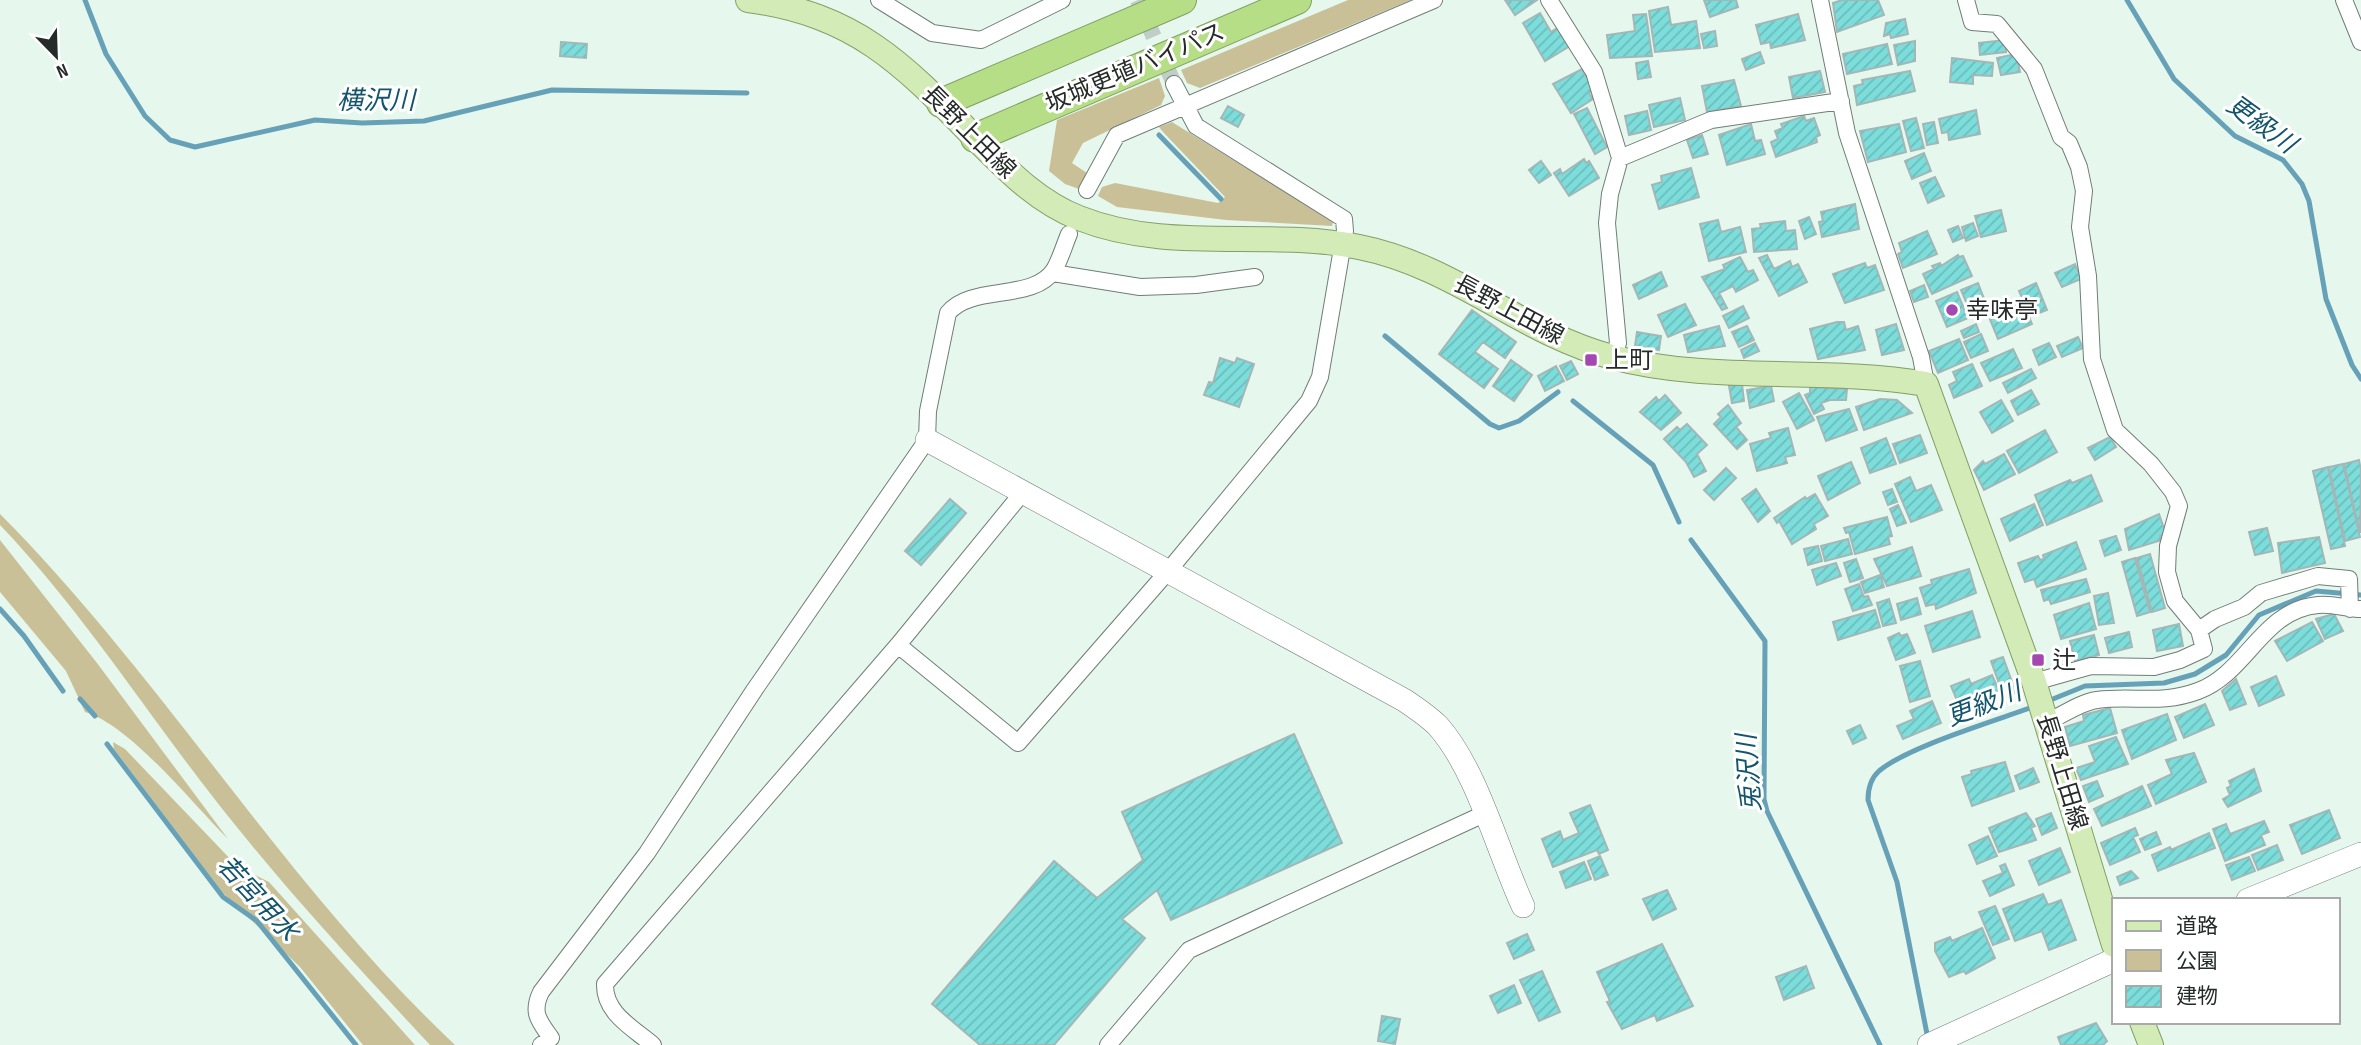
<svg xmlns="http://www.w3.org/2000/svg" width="2361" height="1045" font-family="'Sofia Sans Condensed','Noto Sans JP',sans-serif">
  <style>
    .green { fill: #cac098 }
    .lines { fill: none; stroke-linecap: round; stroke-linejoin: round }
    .stream { stroke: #66a1b8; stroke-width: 5 }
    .building { fill: url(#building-hatch); stroke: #a3b7b6; stroke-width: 2 }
    .street-tunnel { stroke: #bfcec6; stroke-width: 16; stroke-dasharray: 16 8; stroke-linecap: butt }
    .street-casing { stroke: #6f7e76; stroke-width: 18 }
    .secondary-casing { stroke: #6f7e76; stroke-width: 24 }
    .primary-casing { stroke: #839f65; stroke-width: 26 }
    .highway-casing { stroke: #839f65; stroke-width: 30 }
    .street { stroke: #fff; stroke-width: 16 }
    .secondary { stroke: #fff; stroke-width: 23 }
    .primary { stroke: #d3ebb6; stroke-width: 24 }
    .highway { stroke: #b6de86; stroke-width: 28 }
    .poi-dot { fill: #a547b0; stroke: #fff; stroke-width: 2.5 }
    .labels { text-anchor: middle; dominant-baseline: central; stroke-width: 6; stroke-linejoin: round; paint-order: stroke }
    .street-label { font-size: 24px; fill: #252b28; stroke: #fff }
    .poi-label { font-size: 24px; fill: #252b28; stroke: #fff; text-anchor: start }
    .water-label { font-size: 26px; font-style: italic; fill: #12556c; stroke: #fff }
  </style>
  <defs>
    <pattern id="building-hatch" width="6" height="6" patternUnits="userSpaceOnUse" patternTransform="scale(1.75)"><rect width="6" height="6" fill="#7cdddb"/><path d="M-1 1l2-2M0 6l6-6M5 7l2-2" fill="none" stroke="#6bbebc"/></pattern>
  </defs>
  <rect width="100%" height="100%" fill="#e6f7ed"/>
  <path class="green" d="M1348,0H1411L1200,88L1187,83L1181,70Z
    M1159,78L1165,96L1161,105L1083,143L1072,163L1087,173L1079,189L1065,184L1049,171L1057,120Z
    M1172,122L1333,222L1332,226L1226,220L1117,207L1098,196L1102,187L1115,183L1218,203L1225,197L1163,132L1159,127Z
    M0,514C164,679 286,886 455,1045H430C364,974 297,902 236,826C156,728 88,617 0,525Z
    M0,540L97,663L228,839C193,804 130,725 85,712L66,671L0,592Z
    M113,742L125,749L237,866L269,882L415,1045H363L300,967L222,892L114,749Z"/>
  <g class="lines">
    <path class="stream" d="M85,0L106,54L145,116L170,140L195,147L315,120L362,123L424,121L552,90L747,93
      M2127,0L2174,79L2235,136L2283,160L2302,184L2309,201L2326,299L2352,365L2361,379
      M1159,135L1221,199
      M1385,336L1490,424L1499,428L1519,421L1558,392
      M1573,401L1653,465L1679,522
      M1691,540L1765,641L1764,799L1767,811L1880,1045
      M0,609L24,636L63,691
      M80,699L95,716
      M2048,701L2085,686L2164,683L2195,674L2226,655L2259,615L2316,591L2361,595
      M107,744L223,897L257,921L356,1045
      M1928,1039L1897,882L1868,800C1868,789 1870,779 1879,771C1909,746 1996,721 2035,706"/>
  </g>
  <path class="building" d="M1505,0H1537L1515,15Z
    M1704,0H1736L1738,7L1710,17Z
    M1842,0H1878L1884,15L1837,32L1833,3Z
    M1668,7L1671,25L1696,21L1700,48L1655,52L1649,11Z
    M1540,13L1551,32L1559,27L1570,46L1545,61L1523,23Z
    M1646,14L1652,56L1610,58L1607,35L1635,31L1633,15Z
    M1798,14L1805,40L1771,48L1770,42L1761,44L1756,25Z
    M1905,19L1908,34L1891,38L1890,34L1884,36L1886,23Z
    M1715,31L1717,46L1704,48L1701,34Z
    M2005,40L2006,52L1980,55L1979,43Z
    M1915,41V61L1898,65L1894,45Z
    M561,42L587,44L586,58L560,56Z
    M1887,44L1892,64L1847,74L1843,54Z
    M1760,52L1764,63L1746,70L1742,59Z
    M2016,54L2020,72L2001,75L1997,58Z
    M1952,58L1993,63L1992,76L1973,75V84L1950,82Z
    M1648,61L1651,77L1638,79L1636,63Z
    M1582,69L1594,90L1589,93L1593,99L1571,113L1553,84Z
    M1820,71L1825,92L1793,98L1789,77Z
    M1910,71L1915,91L1857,105L1854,86L1863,84L1862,80Z
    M1734,80L1741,106L1707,112L1702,86Z
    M1680,98L1685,120L1654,127L1649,105Z
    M1228,106L1244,115L1238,127L1221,118Z
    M1587,108L1607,147L1595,154L1574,114Z
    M1976,110L1980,134L1949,140L1948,132L1942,133L1939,119Z
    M1647,111L1651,130L1629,135L1625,116Z
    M1804,116L1806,121L1814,118L1820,135L1816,137L1817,142L1776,157L1771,142L1778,139L1775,131L1783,128L1781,124Z
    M1916,118L1924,148L1911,151L1903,121Z
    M1934,122L1938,143L1927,145L1923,124Z
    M1751,124L1755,141L1761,140L1765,154L1727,165L1719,135Z
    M1899,124L1906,152L1868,162L1860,131Z
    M1702,135L1708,154L1693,158L1687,140Z
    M1924,153L1931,171L1912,179L1905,161Z
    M1584,159L1586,163L1589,161L1599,178L1569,196L1554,173L1560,169L1562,174Z
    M1541,161L1551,175L1539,183L1529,170Z
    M1691,168L1699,197L1659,209L1652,185L1662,182L1661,176Z
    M1935,177L1944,196L1928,203L1920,183Z
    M1855,204L1859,229L1822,237L1819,222L1823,221L1821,212Z
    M2001,210L2006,231L1981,237L1975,216Z
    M1809,217L1816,234L1805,239L1799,221Z
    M1718,220L1721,232L1740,227L1746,252L1709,261L1700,224Z
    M1785,221L1786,231L1795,230L1797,249L1754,252L1752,229L1761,228L1760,224Z
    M1973,223L1978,236L1966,241L1962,227Z
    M1958,226L1963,238L1953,242L1948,230Z
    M1927,231L1937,254L1903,268L1898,254L1902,252L1899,243Z
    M1767,255L1774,269L1790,261L1792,267L1798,264L1807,282L1779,296L1759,258Z
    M1958,255L1959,257L1963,256L1972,276L1932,294L1923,274L1934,269L1932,266L1940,263L1941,266Z
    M1740,257L1748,272L1753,270L1758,280L1736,292L1733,286L1719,293L1727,308L1722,310L1702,277L1725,269L1723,265Z
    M1865,263L1867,268L1875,265L1884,290L1845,303L1833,274Z
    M2075,264L2081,279L2062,287L2055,273Z
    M1661,272L1667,286L1639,299L1633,285Z
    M1978,283L1988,309L1972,316L1961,290Z
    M2036,283L2047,310L2029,317L2032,324L1998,339L1989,317L2024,302L2019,291Z
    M1924,285L1928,297L1914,302L1910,291Z
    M1957,292L1968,318L1947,327L1936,301Z
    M1685,304L1696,325L1668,337L1658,315Z
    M1743,306L1749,318L1729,328L1723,316Z
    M1472,310L1516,342L1505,358L1483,342L1475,352L1498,369L1484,388L1439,354Z
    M1837,322H1844L1846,330L1858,326L1865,350L1818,359L1810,329Z
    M1896,324L1904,350L1882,355L1876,330Z
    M1976,324L1979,332L1964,338L1961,331Z
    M1719,326L1725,346L1688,352L1684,335Z
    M1747,326L1754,340L1739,347L1732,332Z
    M1637,332L1661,336L1659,350L1635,346Z
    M1981,334L1988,351L1971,358L1964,342Z
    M2078,337L2083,348L2062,357L2057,346Z
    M1959,339L1968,360L1938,373L1929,351Z
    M1755,343L1759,351L1744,358L1741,350Z
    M2049,343L2056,357L2039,365L2033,350Z
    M2013,349L2022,368L1990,381L1981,363Z
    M1220,358L1235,363L1237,358L1254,364L1239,407L1204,395L1209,382L1213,383Z
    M1511,360L1532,375L1514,401L1493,386Z
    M1571,361L1578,374L1567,380L1560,366Z
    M1972,364L1982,386L1954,398L1949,385L1957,381L1953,372Z
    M1556,366L1564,381L1545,391L1538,376Z
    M2031,369L2036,378L2008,393L2003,383Z
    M1742,384L1744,401L1732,403L1729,386Z
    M1771,386L1774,401L1750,408L1747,390Z
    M1810,387L1847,389L1846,400H1830L1821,403L1824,409L1814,414L1805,395L1810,393Z
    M2031,390L2039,404L2018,415L2011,401Z
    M1799,393L1814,420L1797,429L1783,402Z
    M1665,395L1681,413L1661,430L1640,412L1656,397L1659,401Z
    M1880,399L1897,400L1912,413L1864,430L1856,407Z
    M2001,400L2013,421L1992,433L1980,412Z
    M1728,405L1741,423L1736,427L1747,440L1737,449L1714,424L1721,417L1718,414Z
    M1849,409L1857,430L1826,441L1817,417Z
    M1687,424L1707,445L1697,454L1706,471L1694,477L1686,462L1664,439L1677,427L1680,430Z
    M1788,428L1795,455L1785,457L1787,463L1757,471L1750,444L1771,438L1769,433Z
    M2045,430L2057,452L2019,473L2007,451Z
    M1920,435L1927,453L1900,463L1893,444Z
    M2110,437L2116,447L2095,460L2088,448Z
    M1886,438L1896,464L1870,473L1861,448Z
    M2004,454L2015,474L1984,490L1974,470L1983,461L1985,464Z
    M2359,460L2361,470L2360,533L2344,464Z
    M1851,462L1860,483L1828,500L1818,476Z
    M2343,464L2360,537L2345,541L2329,467Z
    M2328,467L2345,546L2331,549L2313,471Z
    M1726,468L1736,478L1714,500L1704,490Z
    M2091,475L2102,501L2047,525L2035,495L2070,480L2072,483Z
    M1910,477L1916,491L1931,485L1942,510L1911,522L1895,484Z
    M1756,489L1770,511L1758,522L1742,499Z
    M1892,489L1897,502L1888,505L1883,492Z
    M1815,494L1828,516L1814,524L1816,529L1792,544L1779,521L1777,523L1774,518L1805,497L1806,499Z
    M950,499L966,513L921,565L905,551Z
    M2034,504L2043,525L2010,541L2001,519Z
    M1898,505L1906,523L1897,526L1890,509Z
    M2159,514L2166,534L2160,536L2162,540L2129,550L2125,529Z
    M1887,517L1892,536L1888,537L1890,544L1855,554L1849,532L1846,533L1844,528Z
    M2267,528L2273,551L2255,555L2249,532Z
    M2116,536L2121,550L2105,556L2100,541Z
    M2319,537L2325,563L2282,573L2278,543Z
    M1848,539L1852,554L1825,561L1821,546Z
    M2076,542L2086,569L2037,587L2034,579L2025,582L2018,563L2038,556L2040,560L2044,559L2043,555Z
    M1818,546L1822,561L1808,565L1804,549Z
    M1912,547L1921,576L1887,586L1874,559Z
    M2150,554L2165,608L2152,612L2137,558Z
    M2135,558L2150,612L2137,616L2122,562Z
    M1856,559L1863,578L1850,582L1844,563Z
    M1836,563L1841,576L1817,585L1812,570Z
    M1969,569L1976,593L1936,609L1935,604L1926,606L1920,588L1932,584L1931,580Z
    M1880,575L1884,587L1865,593L1861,582Z
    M2086,579L2090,592L2051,604L2049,599L2044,601L2041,590Z
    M1859,584L1864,597L1868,596L1872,605L1853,611L1845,589Z
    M2108,593L2114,623L2099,625L2094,596Z
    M1917,598L1921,614L1901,620L1897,604Z
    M1889,599L1896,623L1883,626L1877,603Z
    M2089,603L2096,629L2061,639L2054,615Z
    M1875,610L1880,627L1838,640L1833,622Z
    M1972,611L1980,637L1933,652L1925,626Z
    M2334,614L2343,631L2325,639L2316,619Z
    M2312,622L2323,641L2287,661L2275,641Z
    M2179,624L2183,646L2157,651L2153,630Z
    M2129,632L2132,647L2109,653L2105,638Z
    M1899,633L1901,636L1907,634L1915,653L1896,660L1888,638Z
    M2094,635L2099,655L2075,661L2070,641Z
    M2003,657L2016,693L2004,697L1991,661Z
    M1920,661L1930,696L1910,702L1900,666Z
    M1992,675L2000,693L1994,696L1996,702L1963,715L1951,686L1969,679L1971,684Z
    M2276,676L2284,695L2259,706L2251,687Z
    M2236,679L2246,704L2230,710L2222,691Z
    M1932,701L1941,723L1903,739L1897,726L1914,719L1910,711Z
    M2205,704L2214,725L2184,738L2175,717Z
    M2110,708L2117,733L2070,746L2065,727L2084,721L2083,715Z
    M2167,714L2176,740L2132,759L2122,730Z
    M1860,725L1866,738L1853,744L1847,731Z
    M1294,734L1342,843L1171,920L1157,890L1122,919L1145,938L1054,1045H980L932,1004L1054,861L1097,898L1143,860L1122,812Z
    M2116,737L2128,764L2081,780L2076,768L2095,762L2089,746Z
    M2194,753L2206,782L2156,804L2148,785L2172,774L2166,760Z
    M2005,762L2014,791L1972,806L1962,777L1972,774L1971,771Z
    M2033,768L2039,782L2020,789L2015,776Z
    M2254,769L2261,791L2228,807L2223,799L2230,795L2227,788L2231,786L2229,781Z
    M2097,781L2103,796L2089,802L2083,786Z
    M2142,786L2151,806L2102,826L2094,809Z
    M1590,805L1608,850L1599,854L1597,850L1553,867L1542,839L1560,831L1563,840L1579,833L1570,813Z
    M2329,810L2340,838L2302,854L2290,825Z
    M2026,813L2035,826L2031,828L2036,840L1999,852L1989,828Z
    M2051,813L2057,828L2042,835L2036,819Z
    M2264,821L2269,832L2261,835L2265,845L2225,861L2213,829L2226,824L2230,834Z
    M2135,828L2138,835L2133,837L2140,852L2110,865L2101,843Z
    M2156,832L2161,844L2145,850L2140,839Z
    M2209,833L2215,848L2158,871L2152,855L2170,847L2171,850Z
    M1988,836L1997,856L1977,864L1969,845Z
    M2277,845L2283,860L2258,870L2252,855Z
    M2060,848L2070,872L2039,885L2029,861Z
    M1600,856L1608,875L1595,880L1588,861Z
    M2249,857L2255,871L2232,880L2226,865Z
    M1584,862L1591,879L1566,888L1560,872Z
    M2005,864L2014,885L1990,896L1983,881L2003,873L2000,866Z
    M2131,871L2138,878L2120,885L2117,877Z
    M1667,890L1676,909L1653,920L1643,899Z
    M2043,894L2048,905L2061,900L2076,940L2049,950L2042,931L2015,941L2003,909Z
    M1995,906L2009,939L1993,945L1979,912Z
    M1982,928L1995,958L1966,974L1964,971L1949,977L1935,951V943L1950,937L1952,941Z
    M1527,934L1534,950L1514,959L1507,943Z
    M1662,944L1693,1006L1657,1021L1655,1015L1622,1029L1607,1002L1610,1001L1597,972Z
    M1806,966L1814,988L1784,1000L1776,977Z
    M1542,971L1560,1012L1539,1021L1520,980Z
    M1514,985L1521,1003L1498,1013L1490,996Z
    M1382,1016L1400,1019L1395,1044L1378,1041Z
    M2096,1023L2107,1041L2103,1045H2061L2058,1037Z"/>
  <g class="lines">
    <path class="street-tunnel" d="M1138,0L1174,84"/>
    <g class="street-casing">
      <path id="street" d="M879,0L932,33L981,40L1062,0
        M1549,0L1594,72L1620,158L1610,194L1607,223L1618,343L1613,358
        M1820,0L1847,133L1921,357L1926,384
        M1966,0L1972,22L1997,24L2034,69L2061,137L2069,143L2079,167L2084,191L2080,227L2088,276L2092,359L2115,430L2151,464L2173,492L2179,506L2168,546L2167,572L2175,601L2199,630L2204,649L2180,660L2154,667L2091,666L2034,682
        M2344,0L2361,42
        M1620,158L1711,120L1841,101
        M1087,190L1117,135L1434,0
        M1053,273L1140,287L1196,285L1255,277
        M2199,630L2215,619L2244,607L2261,593L2318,576L2349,579L2350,609
        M898,645L1018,743L1169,570L1309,401L1320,377L1345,231L1344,219L1196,126L1174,84
        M2048,722C2062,715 2081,702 2097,700C2133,695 2161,705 2198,691C2247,673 2262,610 2318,605C2332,603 2347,609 2361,609
        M541,1045L551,1038C539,1021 531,1013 541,992L647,853L755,689L927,440L928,411L948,313C971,284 1033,302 1054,270C1060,260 1064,246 1069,234
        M653,1045C633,1028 604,1013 605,984L898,645L1023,492
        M1108,1045L1189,950L1484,814"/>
    </g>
    <g class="secondary-casing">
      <path id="secondary" d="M927,440L1404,700C1416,708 1428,716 1438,726C1477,770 1498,852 1523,906
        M2248,900L2361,854
        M1929,1045L2114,960"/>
    </g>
    <g class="primary-casing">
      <path id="primary" d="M748,0C858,15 904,65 978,141C1008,171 1038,202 1079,218C1170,254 1266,228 1359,247C1455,266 1521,333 1612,357C1712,384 1823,366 1926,384L2034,682L2114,945
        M2142,1022L2151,1045"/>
    </g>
    <g class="highway-casing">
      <path id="highway" d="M941,103L1182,0
        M975,138L1297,0"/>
    </g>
    <use href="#street" class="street"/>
    <use href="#secondary" class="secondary"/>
    <use href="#primary" class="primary"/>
    <use href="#highway" class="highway"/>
  </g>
  <g class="poi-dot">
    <circle cx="1952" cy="310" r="7"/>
    <rect x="1584" y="353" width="14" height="14" rx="3.5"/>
    <rect x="2031" y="653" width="14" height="14" rx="3.5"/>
  </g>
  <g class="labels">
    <g class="street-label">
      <text transform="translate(1135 68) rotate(-23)">坂城更埴バイパス</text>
      <text transform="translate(969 132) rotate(45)">長野上田線</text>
      <text transform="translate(1509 310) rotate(28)">長野上田線</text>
      <text transform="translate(2062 772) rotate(73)">長野上田線</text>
    </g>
    <g class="poi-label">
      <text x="1966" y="310">幸味亭</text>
      <text x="1605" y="360">上町</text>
      <text x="2052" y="660">辻</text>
    </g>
    <g class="water-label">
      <text x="376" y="101">横沢川</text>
      <text transform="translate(2261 125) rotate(36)">更級川</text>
      <text transform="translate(1984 705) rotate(-21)">更級川</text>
      <text transform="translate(1750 773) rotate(-94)">兎沢川</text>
      <text transform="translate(257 899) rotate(47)">若宮用水</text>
    </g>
  </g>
  <rect x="2112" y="898" width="228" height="126" fill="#ffffff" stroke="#a8aaa9" stroke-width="2"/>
  <rect x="2126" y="921" width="35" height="10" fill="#d3ebb6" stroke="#a8aaa9" stroke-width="2"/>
  <text x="2176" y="933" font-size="21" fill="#252b28">道路</text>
  <rect x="2126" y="950" width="35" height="21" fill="#cac098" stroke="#a8aaa9" stroke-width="2"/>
  <text x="2176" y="968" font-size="21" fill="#252b28">公園</text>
  <rect x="2126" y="986" width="35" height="21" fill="url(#building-hatch)" stroke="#a8aaa9" stroke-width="2"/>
  <text x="2176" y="1003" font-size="21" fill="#252b28">建物</text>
  <g transform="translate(56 56) rotate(157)" stroke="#ffffff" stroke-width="5" paint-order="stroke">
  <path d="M0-5L12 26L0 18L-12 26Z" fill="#252b28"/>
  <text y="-10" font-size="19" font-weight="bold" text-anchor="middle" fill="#252b28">N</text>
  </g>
</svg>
